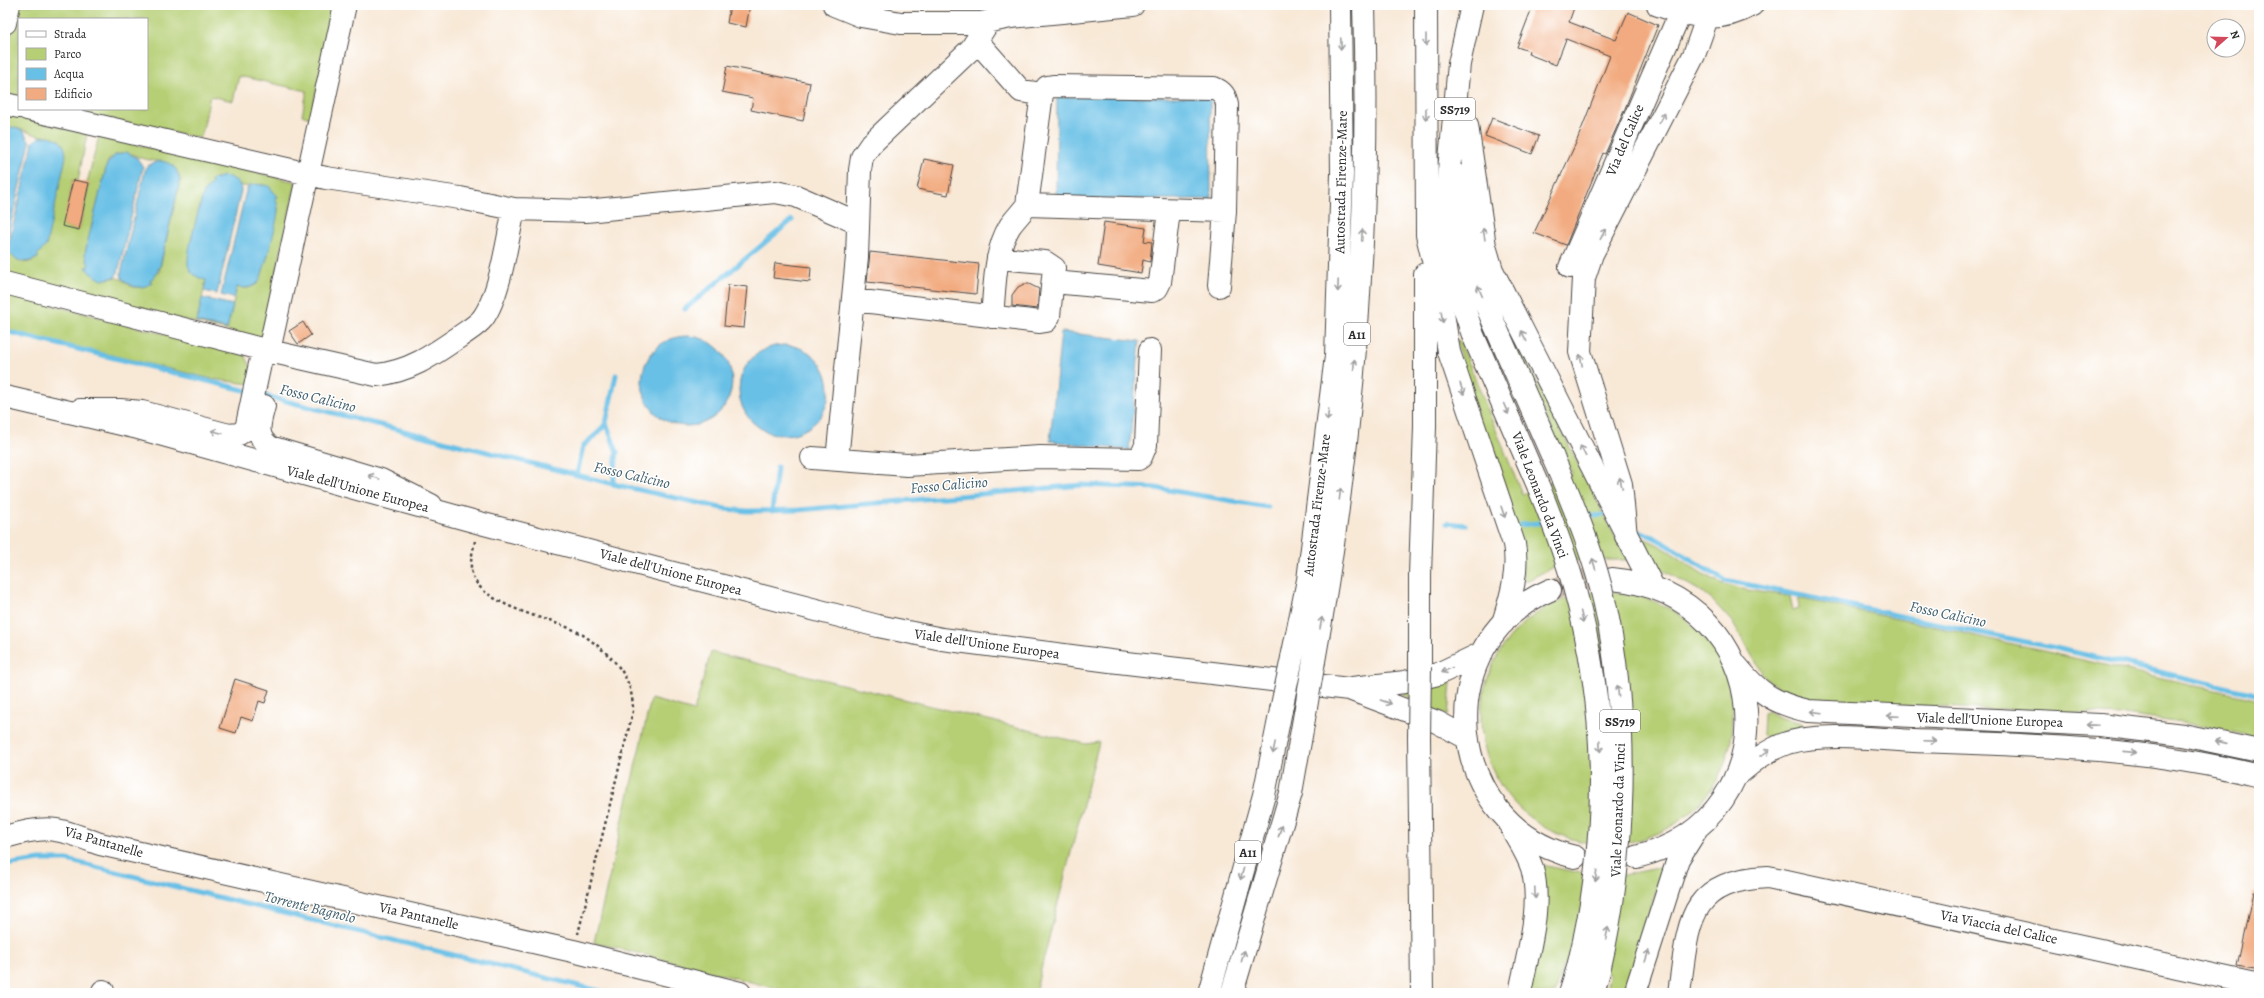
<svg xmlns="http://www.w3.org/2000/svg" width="2264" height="998" font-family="Alegreya,serif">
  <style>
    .green { fill: #b6cf74; stroke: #707d50; fill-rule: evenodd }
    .water { fill: #69c0e6; stroke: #4a7688 }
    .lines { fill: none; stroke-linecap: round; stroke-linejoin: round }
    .stream { stroke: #69c0e6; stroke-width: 5 }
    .building { fill: #f2ab80 }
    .major-tunnel { stroke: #cfc2b4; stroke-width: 22; stroke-dasharray: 22 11; stroke-linecap: butt }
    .minor-casing { stroke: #4a4745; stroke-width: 24 }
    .major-casing { stroke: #4a4745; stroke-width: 24 }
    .highway-casing { stroke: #4a4745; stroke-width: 24 }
    .path { stroke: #4a4745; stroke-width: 2.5; stroke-dasharray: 3 3; stroke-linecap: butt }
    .minor { stroke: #fff; stroke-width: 22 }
    .major { stroke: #fff; stroke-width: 22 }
    .highway { stroke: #fff; stroke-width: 22 }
    .minor-bridge-casing { stroke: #4a4745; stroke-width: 24; stroke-linecap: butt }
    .major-bridge-casing { stroke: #4a4745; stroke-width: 24; stroke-linecap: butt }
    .highway-bridge-casing { stroke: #4a4745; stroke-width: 24; stroke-linecap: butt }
    .minor-bridge { stroke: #fff; stroke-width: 22 }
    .major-bridge { stroke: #fff; stroke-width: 22 }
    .highway-bridge { stroke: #fff; stroke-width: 22 }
    .oneway { stroke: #a0a0a0 }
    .labels { text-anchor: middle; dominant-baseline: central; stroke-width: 3; stroke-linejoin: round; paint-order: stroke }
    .shield { fill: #fff; stroke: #6b6b6b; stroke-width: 1 }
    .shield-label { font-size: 13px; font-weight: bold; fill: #2b2b2b }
    .street-label { font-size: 14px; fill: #2b2b2b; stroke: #fff }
    .water-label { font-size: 15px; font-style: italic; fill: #415f6c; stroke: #fff }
  </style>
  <rect width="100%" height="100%" fill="#fff"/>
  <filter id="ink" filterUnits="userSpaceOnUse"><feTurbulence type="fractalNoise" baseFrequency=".025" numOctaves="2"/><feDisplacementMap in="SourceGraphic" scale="8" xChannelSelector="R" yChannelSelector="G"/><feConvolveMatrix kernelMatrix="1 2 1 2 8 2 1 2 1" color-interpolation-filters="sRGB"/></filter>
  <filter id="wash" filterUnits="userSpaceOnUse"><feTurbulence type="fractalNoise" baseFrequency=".012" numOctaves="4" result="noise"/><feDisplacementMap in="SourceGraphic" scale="16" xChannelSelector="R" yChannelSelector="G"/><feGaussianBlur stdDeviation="0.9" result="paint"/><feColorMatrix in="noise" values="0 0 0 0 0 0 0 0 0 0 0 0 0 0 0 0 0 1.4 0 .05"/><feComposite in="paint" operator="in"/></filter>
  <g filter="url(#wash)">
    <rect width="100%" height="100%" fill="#f8e8d6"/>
    <path class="green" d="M18,5H336L310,118L302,115L307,91L239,76L233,101L210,96L202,134L199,138L62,109H147V19H19V99L5,96V58Z
      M5,112L87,134L78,181L73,180L63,226L79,230L89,184L87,183L99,136L296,182L263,334L257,338L5,276V252C19,255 18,271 39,257L37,255L48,136C33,138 19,124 5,128ZM133,154C149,166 177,154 180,181L159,272L150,280L152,282C148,284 144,287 140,287C126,290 125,273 108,279L89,266L85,254L107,164L110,158ZM230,177C234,179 238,185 243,186C262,190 259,175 278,197L275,198L278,209L277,215L261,277L253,286L248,288L237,287L227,329L197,322L206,280L204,192L212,183Z
      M5,293L245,355L251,367L249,384L212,379L14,332L5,328Z
      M1508,326L1627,560H1578L1549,569L1525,582L1456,341H1460L1522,494L1572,473L1513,344Z
      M1637,536C1669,546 1685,565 1712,579C1735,591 1764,592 1790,596L1793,611L1799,609L1798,600L1802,599L1950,630L2259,700V738L2204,726L2124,715L1869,704L1798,698L1778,688L1764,676L1732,622L1713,601L1702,592L1654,565Z
      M1481 718a126 126 0 1 1 252 0a126 126 0 1 1-252 0Z
      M711,652L1086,744L1099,742L1035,993H794L594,942L651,699L694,711Z
      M1451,683L1448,716L1402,694L1407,692Z
      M1767,711L1781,718L1803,723L1805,726L1765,737L1763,735L1764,713Z
      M1542,865L1591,875H1623L1663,867L1625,993H1605L1610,973L1564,964L1555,993H1529Z"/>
    <path class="water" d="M1057,97H1210L1211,199H1056Z
      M14,127L24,132L30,142L5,247V128Z
      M48,136C62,138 68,148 65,161L46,246L37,255L39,257C28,264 18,263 9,253V243L33,142L40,137Z
      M127,152L137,158L143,167L118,272L115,277L102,280L90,273L86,267L89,266L85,254L86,248L107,164L115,155Z
      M161,161C173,163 178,169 180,181L160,266L155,276L150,280L152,283C141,290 131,288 122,278L121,273L146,167L153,163Z
      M223,176C232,177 241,181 241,191L217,294L204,291L206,280C198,278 190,274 188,265C186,253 200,205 204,192L212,183L210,181Z
      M255,184L269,186L278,197L275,198C277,202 278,206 278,210C278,220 263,277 258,283C252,288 244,289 237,287L234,298L221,295L246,191L249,186Z
      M202,298L233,305L227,329L197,322Z
      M1061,332L1140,341L1129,450L1050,441Z
      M642 381a45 45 0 1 1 90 0a45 45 0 1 1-90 0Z
      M739 390a45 45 0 1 1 90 0a45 45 0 1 1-90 0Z"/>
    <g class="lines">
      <path class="stream" d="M685,309L792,220
        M5,331L248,391
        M258,394L613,484L726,509L747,511L799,510L1082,485L1156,488L1268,507
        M577,475L583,446L598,433L606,423
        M613,484L617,452L606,423L616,375
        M772,511L777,467
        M1582,517L1603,515
        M1447,523L1466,525
        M1520,525L1547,522
        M1642,532C1674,545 1695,565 1725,580L2060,649L2259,695
        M5,865L40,860H67L608,993"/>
    </g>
    <g id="blocks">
      <path class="building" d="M730,5H750L746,27L727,23Z
        M1533,5H1575L1569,22L1616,40L1628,12L1658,25L1624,111L1605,154L1603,153L1566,245L1534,233L1576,143L1610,56L1566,39L1556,65L1528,54L1529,51L1517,47Z
        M727,66L810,83L803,121L751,110L753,98L722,92Z
        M1492,118L1539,136L1532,154L1485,136Z
        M924,159L954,165L948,195L917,189Z
        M73,180L89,183L79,230L62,226Z
        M1104,222L1146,228L1144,241L1152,242L1150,262L1143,260L1141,273L1098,266Z
        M870,252L979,264L976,294L867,282Z
        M775,263L811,267L810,282L773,278Z
        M1024,284H1029L1039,289L1037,309L1012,306V295L1018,287Z
        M728,285L748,287L744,328L724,326Z
        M303,322L311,335L298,344L289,331Z
        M235,679L269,690L265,703L259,701L253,721L241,717L236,733L220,728Z
        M2253,892H2259V970L2237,966Z"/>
    </g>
  </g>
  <g filter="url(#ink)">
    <use href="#blocks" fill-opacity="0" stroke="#4a4745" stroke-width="1"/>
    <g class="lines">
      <path class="major-tunnel" d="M1550,590L1584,580L1612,579"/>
      <g class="minor-casing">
        <path id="minor" d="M834,5L861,16L901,23H981L1011,17L1133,5
          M1426,5L1427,235L1438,281L1449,352L1514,544C1519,571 1511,597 1503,623
          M1658,5C1692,17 1719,24 1752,5
          M5,23L9,5
          M977,41L1021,91L1042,94L1047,87L1053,86L1214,88C1222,91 1226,96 1227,105L1225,211L1027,205L1042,94
          M5,104L19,107
          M27,109L326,178L460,198L514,209L586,211L775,192L796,196L858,223
          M1570,267L1680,13
          M1053,282L1152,291L1157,288L1160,282L1169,211
          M5,283L269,351L376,375C409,372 433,355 459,337C467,331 477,326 483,318C500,295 508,237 514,209
          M1219,286L1225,211
          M853,300L1040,322L1046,321L1049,316L1054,268L1045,262L998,258
          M992,317C995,287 994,252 1010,226C1015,219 1022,212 1027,205
          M264,406C260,422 254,436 270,447L381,480L431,505
          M80,410H120L142,412L229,435L239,434L246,429L261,359L269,351L345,5
          M812,458L907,465L1040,457L1138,459L1141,457L1146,445L1150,350
          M837,460L857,257L860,170L862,157L871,144L971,49L989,21
          M1626,536L1621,484L1580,352L1584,278L1592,254L1694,55L1707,18
          M1420,667V575L1425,427V274
          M1419,737L1422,993
          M5,837C50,824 57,828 100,844L573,951L740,993
          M103,993V991
          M1679,993C1689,925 1685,881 1768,877L2259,985"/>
      </g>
      <g class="major-casing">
        <path id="major" d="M1472,5L1459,64L1445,213L1452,272L1473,335L1539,488
          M1467,125L1485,246L1492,270L1653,587
          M1462,176C1456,246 1481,293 1508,355C1526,396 1544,437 1562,478
          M5,397L134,427L480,523L878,626L942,639L1110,661L1349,689L1437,722L1467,738
          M1612,579C1777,594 1796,818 1636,857
          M1550,590C1426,643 1444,826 1575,857
          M1736,665C1758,692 1773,703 1808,711L2100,725L2183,735L2259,751
          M1352,688L1405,682L1438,674L1482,653
          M1735,777C1751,763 1767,750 1787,743C1822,732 1877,739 1914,741C2030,745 2146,747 2259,776
          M1511,827C1518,840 1527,853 1532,868C1543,908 1527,954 1520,993
          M1570,993L1578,967
          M1593,993L1599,971
          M1635,993L1678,859L1695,832"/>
      </g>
      <g class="highway-casing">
        <path id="highway" d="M1292,658L1308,580L1336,356L1342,174L1340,5
          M1314,661C1353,445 1371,225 1364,5
          M1209,993L1264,795L1281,710
          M1232,993L1291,793L1305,713"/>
      </g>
      <path class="path" d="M475,541C473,551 469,563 472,574C482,606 549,618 576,631C589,638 600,647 610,657C626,673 633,689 633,711L578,934"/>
      <use href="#minor" class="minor"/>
      <use href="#major" class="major"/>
      <use href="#highway" class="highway"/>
      <g class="minor-bridge-casing">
        <path id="minor-bridge" d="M1419,737L1420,667"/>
      </g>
      <g class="major-bridge-casing">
        <path id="major-bridge" d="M1562,478C1579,519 1595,560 1605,604C1630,719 1626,857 1599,971
          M1539,488C1552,520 1565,553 1574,587C1609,712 1609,841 1578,967"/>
      </g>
      <g class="highway-bridge-casing">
        <path id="highway-bridge" d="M1281,710L1292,658
          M1305,713L1314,661"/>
      </g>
      <use href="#minor-bridge" class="minor-bridge"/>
      <use href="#major-bridge" class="major-bridge"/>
      <use href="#highway-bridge" class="highway-bridge"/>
    </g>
    <defs><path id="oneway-shaft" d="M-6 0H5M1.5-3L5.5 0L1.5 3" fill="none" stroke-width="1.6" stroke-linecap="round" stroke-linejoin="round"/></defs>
    <g class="oneway">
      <use href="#oneway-shaft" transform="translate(1426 40) rotate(90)"/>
      <use href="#oneway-shaft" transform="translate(1341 44) rotate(88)"/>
      <use href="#oneway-shaft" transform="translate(1426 114) rotate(90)"/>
      <use href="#oneway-shaft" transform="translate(1662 118) rotate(-63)"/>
      <use href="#oneway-shaft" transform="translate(1484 234) rotate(-99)"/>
      <use href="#oneway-shaft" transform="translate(1603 234) rotate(-63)"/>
      <use href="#oneway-shaft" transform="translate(1362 235) rotate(-87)"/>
      <use href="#oneway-shaft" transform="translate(1338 286) rotate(92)"/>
      <use href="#oneway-shaft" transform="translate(1480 291) rotate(-113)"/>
      <use href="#oneway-shaft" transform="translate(1442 317) rotate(81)"/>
      <use href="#oneway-shaft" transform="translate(1524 336) rotate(-117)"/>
      <use href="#oneway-shaft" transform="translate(1581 360) rotate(-102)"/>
      <use href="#oneway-shaft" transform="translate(1354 365) rotate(-85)"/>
      <use href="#oneway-shaft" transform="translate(1462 389) rotate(71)"/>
      <use href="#oneway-shaft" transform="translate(1506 409) rotate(66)"/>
      <use href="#oneway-shaft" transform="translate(1328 415) rotate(97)"/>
      <use href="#oneway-shaft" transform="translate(217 432) rotate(-166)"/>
      <use href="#oneway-shaft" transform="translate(1583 451) rotate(-117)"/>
      <use href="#oneway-shaft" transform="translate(374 477) rotate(-160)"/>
      <use href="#oneway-shaft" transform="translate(1621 483) rotate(-104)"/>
      <use href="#oneway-shaft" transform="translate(1340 494) rotate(-83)"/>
      <use href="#oneway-shaft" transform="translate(1503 512) rotate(71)"/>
      <use href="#oneway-shaft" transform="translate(1594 564) rotate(-106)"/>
      <use href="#oneway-shaft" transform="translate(1582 617) rotate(76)"/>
      <use href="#oneway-shaft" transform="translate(1321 623) rotate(-80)"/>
      <use href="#oneway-shaft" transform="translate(1447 670) rotate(154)"/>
      <use href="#oneway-shaft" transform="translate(1618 691) rotate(-96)"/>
      <use href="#oneway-shaft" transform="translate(1386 702) rotate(19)"/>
      <use href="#oneway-shaft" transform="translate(1816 712) rotate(-173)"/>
      <use href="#oneway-shaft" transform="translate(1893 716) rotate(-178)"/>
      <use href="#oneway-shaft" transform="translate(2092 725) rotate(-178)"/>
      <use href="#oneway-shaft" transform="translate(1930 741) rotate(2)"/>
      <use href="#oneway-shaft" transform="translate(2221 742) rotate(-167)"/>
      <use href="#oneway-shaft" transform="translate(1600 746) rotate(87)"/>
      <use href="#oneway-shaft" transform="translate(1274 748) rotate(101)"/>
      <use href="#oneway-shaft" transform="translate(2130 752) rotate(6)"/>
      <use href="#oneway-shaft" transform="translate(1765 753) rotate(-31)"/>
      <use href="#oneway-shaft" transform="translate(1280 831) rotate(-74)"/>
      <use href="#oneway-shaft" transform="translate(1242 874) rotate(106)"/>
      <use href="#oneway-shaft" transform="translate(1596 876) rotate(97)"/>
      <use href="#oneway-shaft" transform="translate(1535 893) rotate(88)"/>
      <use href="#oneway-shaft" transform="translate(1607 933) rotate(-79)"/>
      <use href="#oneway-shaft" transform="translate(1243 956) rotate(-74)"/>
      <use href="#oneway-shaft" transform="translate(1647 956) rotate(-72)"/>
    </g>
  </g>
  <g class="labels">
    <g class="shield">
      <rect x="1435" y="98" width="40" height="22" rx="3"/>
      <rect x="1344" y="323" width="26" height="22" rx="3"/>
      <rect x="1600" y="710" width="40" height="22" rx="3"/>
      <rect x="1235" y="841" width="26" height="22" rx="3"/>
    </g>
    <g class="shield-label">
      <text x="1455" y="109">SS719</text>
      <text x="1357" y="334">A11</text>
      <text x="1620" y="721">SS719</text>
      <text x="1248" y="852">A11</text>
    </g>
    <g class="street-label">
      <text transform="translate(1625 140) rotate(-67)">Via del Calice</text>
      <text transform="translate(1341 182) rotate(-89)">Autostrada Firenze-Mare</text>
      <text transform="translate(358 489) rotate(15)">Viale dell'Unione Europea</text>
      <text transform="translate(1540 495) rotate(69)">Viale Leonardo da Vinci</text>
      <text transform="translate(1317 505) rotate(-83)">Autostrada Firenze-Mare</text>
      <text transform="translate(671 572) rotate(15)">Viale dell'Unione Europea</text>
      <text transform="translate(987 644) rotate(8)">Viale dell'Unione Europea</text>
      <text transform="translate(1990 720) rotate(2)">Viale dell'Unione Europea</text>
      <text transform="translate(1618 810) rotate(-88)">Viale Leonardo da Vinci</text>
      <text transform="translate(104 842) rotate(16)">Via Pantanelle</text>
      <text transform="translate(419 916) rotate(13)">Via Pantanelle</text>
      <text transform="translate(1999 927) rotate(12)">Via Viaccia del Calice</text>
    </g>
    <g class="water-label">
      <text transform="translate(318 398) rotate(14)">Fosso Calicino</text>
      <text transform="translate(632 475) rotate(13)">Fosso Calicino</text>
      <text transform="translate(949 485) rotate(-5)">Fosso Calicino</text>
      <text transform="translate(1948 614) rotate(12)">Fosso Calicino</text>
      <text transform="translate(310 907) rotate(14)">Torrente Bagnolo</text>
    </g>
  </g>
  <rect width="2264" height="998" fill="none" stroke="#fff" stroke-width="20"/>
  <rect x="18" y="18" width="130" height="92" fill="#ffffff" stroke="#aaaaaa"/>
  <rect x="26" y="31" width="20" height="6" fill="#ffffff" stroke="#aaaaaa"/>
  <text x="54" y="38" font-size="12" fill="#2b2b2b">Strada</text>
  <rect x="26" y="48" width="20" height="12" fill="#b6cf74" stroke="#aaaaaa"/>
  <text x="54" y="58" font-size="12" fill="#2b2b2b">Parco</text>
  <rect x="26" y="68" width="20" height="12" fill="#69c0e6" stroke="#aaaaaa"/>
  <text x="54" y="78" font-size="12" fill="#2b2b2b">Acqua</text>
  <rect x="26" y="88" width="20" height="12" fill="#f2ab80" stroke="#aaaaaa"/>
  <text x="54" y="98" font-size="12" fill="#2b2b2b">Edificio</text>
  <g transform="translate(2226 38) rotate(70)"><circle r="19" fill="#ffffff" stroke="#aaaaaa"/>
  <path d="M0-3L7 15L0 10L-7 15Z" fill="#d1495b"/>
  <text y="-6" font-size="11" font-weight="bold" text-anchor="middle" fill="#2b2b2b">N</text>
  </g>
</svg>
